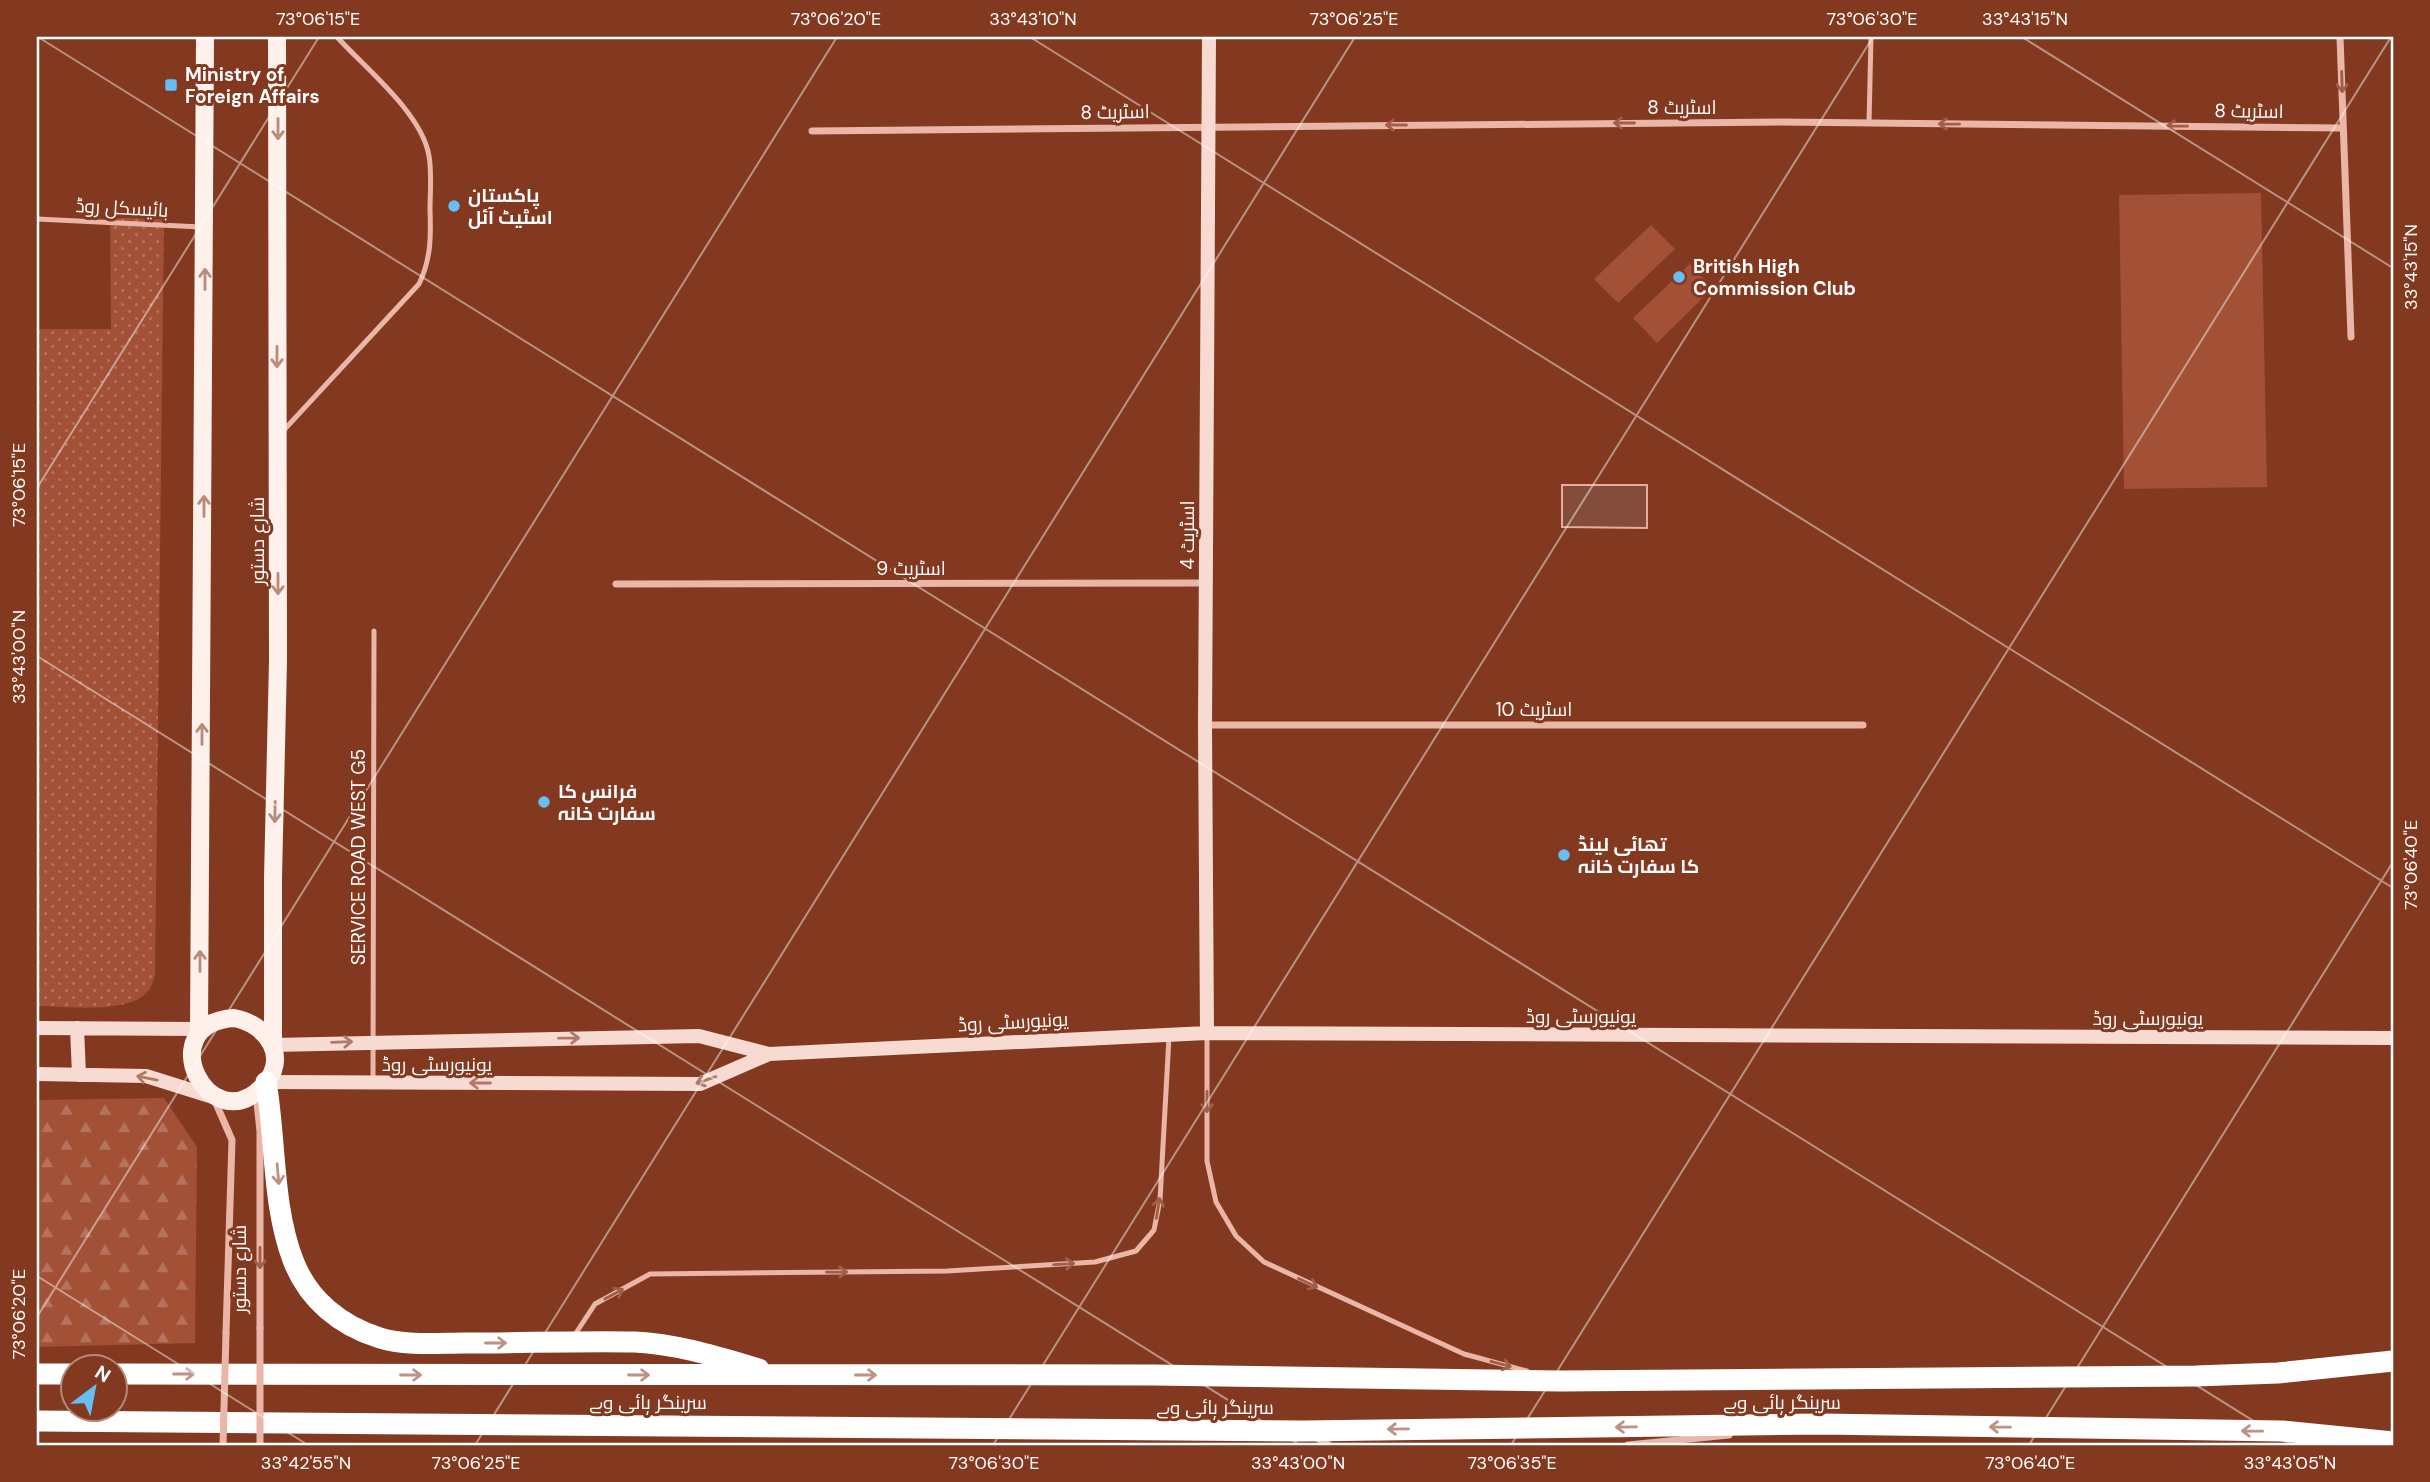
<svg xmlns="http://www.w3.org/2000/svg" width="2430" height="1482" font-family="'DM Sans',Cairo,sans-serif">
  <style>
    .grass { fill: url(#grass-dots) }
    .forest { fill: url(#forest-firs) }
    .garden { fill: #a25036 }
    .water { fill: #844d3b; stroke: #eaac9a; stroke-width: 2 }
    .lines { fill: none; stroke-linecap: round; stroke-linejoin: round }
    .lane { stroke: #e9b6a7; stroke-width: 5 }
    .street { stroke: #e9b6a7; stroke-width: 7 }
    .secondary { stroke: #f7dbd2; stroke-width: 14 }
    .primary { stroke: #fef0ea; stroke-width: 18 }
    .highway { stroke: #fff; stroke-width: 21 }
    .street-bridge { stroke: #e9b6a7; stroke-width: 7 }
    .oneway { stroke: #a25e48 }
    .oneway2 { stroke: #ba8b7b }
    .oneway3 { stroke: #b17967 }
    .oneway4 { stroke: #bb9284 }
    .ticks { fill: none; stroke: #fff; stroke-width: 2; stroke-opacity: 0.45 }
    .poi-dot { fill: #67bef7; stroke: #833820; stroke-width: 2.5 }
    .labels { text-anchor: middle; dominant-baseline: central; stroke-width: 6; stroke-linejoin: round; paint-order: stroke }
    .poi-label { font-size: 19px; font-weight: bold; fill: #fff; stroke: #833820; text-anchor: start }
    .street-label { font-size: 19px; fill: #fff; stroke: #833820 }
    .neatline { fill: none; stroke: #fff; stroke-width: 2.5 }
    .ticks-label { font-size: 18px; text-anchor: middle; fill: #fff }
  </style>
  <defs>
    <pattern id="grass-dots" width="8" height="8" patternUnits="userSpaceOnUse" patternTransform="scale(1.75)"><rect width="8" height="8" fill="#a25036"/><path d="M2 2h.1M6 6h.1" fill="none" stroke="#b5735e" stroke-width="1.8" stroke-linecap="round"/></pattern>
    <pattern id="forest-firs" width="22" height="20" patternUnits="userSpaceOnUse" patternTransform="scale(1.75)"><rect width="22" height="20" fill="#a25036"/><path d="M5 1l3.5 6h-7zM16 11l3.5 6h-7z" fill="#b5735e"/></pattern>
  </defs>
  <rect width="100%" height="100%" fill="#833820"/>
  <path class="grass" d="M110,218H164L155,976C153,981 151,988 148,991C129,1015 64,1006 37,1006V329H111Z"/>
  <path class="forest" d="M164,1098L197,1147L195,1343L37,1347V1100Z"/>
  <path class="garden" d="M2261,193L2267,487L2124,489L2119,195Z
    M1651,225L1675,249L1618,303L1594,279Z
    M1690,264L1713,288L1657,343L1633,318Z"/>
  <path class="water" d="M1562,485H1647V528L1562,527Z"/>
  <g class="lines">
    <path class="lane" d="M1869,123L1871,37
      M37,219L201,227
      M283,431L419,284C431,259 431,237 430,210C430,193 432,173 429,156C422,113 365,68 337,37
      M1207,1033V1161L1216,1202L1236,1236L1264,1262L1464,1354L1527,1371
      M373,1080L374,631
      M574,1336L595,1304L650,1274L947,1271L1095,1262L1136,1251L1154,1230L1160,1200L1169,1037"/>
    <path class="street" d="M2340,37L2351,337
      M812,131L1781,122L2343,128
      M616,584L1206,583
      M1205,725H1863
      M256,1093L260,1132V1328
      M214,1099L232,1140L226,1333
      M1315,1437L1329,1445
      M1628,1445L1729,1435"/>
    <path class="secondary" d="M37,1028L199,1029
      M77,1028L79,1075
      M1207,1033L1205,725L1209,37
      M273,1045L699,1036L769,1054L1207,1033L2393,1038
      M37,1074L146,1076L213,1097
      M266,1082L700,1084L769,1054"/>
    <path class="primary" d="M234,1018C267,1024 291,1058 262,1087C209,1141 150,1024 234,1018Z
      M199,1029L205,37
      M273,1045V878L278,661L277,37"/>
    <path class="highway" d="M266,1082C276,1140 272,1205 293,1260C308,1300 341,1326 380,1338C405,1346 439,1343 465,1343C521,1343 578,1341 635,1342C677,1344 718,1357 759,1369
      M37,1374H74
      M116,1374L1153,1375L1561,1381L2196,1376L2278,1373L2393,1361
      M37,1421L1304,1431L1821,1424L2282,1431L2393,1442"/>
    <path class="street-bridge" d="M223,1445L226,1333
      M260,1445V1328"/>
  </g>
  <defs><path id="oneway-shaft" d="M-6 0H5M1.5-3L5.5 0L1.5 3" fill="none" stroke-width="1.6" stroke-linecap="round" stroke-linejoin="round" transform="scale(1.75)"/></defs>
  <g class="oneway">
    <use href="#oneway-shaft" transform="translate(2342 82) rotate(88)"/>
    <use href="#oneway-shaft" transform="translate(1624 123) rotate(180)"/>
    <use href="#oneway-shaft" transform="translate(1949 124) rotate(-179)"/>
    <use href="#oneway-shaft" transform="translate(1396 125) rotate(180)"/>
    <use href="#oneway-shaft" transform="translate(2177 126) rotate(-179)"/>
    <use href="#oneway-shaft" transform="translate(1207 1102) rotate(90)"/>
    <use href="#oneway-shaft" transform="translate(1158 1208) rotate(-81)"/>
    <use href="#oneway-shaft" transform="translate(260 1258) rotate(90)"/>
    <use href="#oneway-shaft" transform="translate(1064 1264) rotate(-3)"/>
    <use href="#oneway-shaft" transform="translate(837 1272) rotate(-1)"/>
    <use href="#oneway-shaft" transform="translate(1308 1283) rotate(25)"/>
    <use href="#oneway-shaft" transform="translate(614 1294) rotate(-29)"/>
    <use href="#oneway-shaft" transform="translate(1501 1364) rotate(15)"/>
  </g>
  <g class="oneway2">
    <use href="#oneway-shaft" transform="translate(278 129) rotate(90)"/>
    <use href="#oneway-shaft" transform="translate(205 279) rotate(-90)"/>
    <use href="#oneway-shaft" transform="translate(277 357) rotate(90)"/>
    <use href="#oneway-shaft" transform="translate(204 506) rotate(-90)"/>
    <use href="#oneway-shaft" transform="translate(278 584) rotate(90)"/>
    <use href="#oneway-shaft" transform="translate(202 734) rotate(-90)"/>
    <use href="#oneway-shaft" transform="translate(275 812) rotate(91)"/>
    <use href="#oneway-shaft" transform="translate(200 961) rotate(-90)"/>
  </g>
  <g class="oneway3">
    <use href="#oneway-shaft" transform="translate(569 1038) rotate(-1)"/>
    <use href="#oneway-shaft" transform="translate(342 1042) rotate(-2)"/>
    <use href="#oneway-shaft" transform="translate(147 1078) rotate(-169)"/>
    <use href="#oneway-shaft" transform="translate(706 1080) rotate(161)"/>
    <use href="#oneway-shaft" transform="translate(480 1083) rotate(-180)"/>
  </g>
  <g class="oneway4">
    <use href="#oneway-shaft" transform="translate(278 1174) rotate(85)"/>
    <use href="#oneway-shaft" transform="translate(496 1343)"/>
    <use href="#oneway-shaft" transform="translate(184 1374)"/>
    <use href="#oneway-shaft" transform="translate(411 1375)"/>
    <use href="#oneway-shaft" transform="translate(639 1375)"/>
    <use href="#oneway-shaft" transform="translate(866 1375)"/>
    <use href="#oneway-shaft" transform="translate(1626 1427) rotate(179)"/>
    <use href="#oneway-shaft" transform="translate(2000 1427) rotate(-179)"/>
    <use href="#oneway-shaft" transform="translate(1398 1429) rotate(179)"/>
    <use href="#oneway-shaft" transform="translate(2252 1431) rotate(-179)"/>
  </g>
  <path class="ticks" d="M38,37L2292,1445M1030,37L2393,888M2022,37L2393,268M37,488L319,37M37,656L1300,1445M37,1276L308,1445M37,1317L837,37M475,1445L1355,37M993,1445L1873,37M1511,1445L2391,37M2029,1445L2393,862"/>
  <g class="poi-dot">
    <rect x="164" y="78" width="14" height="14" rx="3.5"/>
    <circle cx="454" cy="206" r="7"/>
    <circle cx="1679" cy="277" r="7"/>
    <circle cx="544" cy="802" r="7"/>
    <circle cx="1564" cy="855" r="7"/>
  </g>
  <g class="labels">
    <g class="poi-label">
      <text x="185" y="74">Ministry of<tspan x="185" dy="22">Foreign Affairs</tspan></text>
      <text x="468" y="195">پاکستان<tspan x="468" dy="22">اسٹیٹ آئل</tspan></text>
      <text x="1693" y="266">British High<tspan x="1693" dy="22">Commission Club</tspan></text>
      <text x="558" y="791">فرانس کا<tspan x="558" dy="22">سفارت خانہ</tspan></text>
      <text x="1578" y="844">تھائی لینڈ<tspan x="1578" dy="22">کا سفارت خانہ</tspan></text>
    </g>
    <g class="street-label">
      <text x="1682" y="107">اسٹریٹ 8</text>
      <text transform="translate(2249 111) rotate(1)">اسٹریٹ 8</text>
      <text transform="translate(1115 112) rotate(-1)">اسٹریٹ 8</text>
      <text transform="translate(122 208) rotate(3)">بائیسکل روڈ</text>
      <text transform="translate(1187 535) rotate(-90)">اسٹریٹ 4</text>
      <text transform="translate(257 541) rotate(-90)">شارع دستور</text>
      <text x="911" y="568">اسٹریٹ 9</text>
      <text x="1534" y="709">اسٹریٹ 10</text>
      <text transform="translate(358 857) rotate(-90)">SERVICE ROAD WEST G5</text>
      <text x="1581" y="1016">یونیورسٹی روڈ</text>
      <text x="2148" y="1018">یونیورسٹی روڈ</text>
      <text transform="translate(1013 1022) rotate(-3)">یونیورسٹی روڈ</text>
      <text x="437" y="1064">یونیورسٹی روڈ</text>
      <text transform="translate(239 1269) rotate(-90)">شارع دستور</text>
      <text x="648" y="1402">سرینگر ہائی وے</text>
      <text x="1782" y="1402">سرینگر ہائی وے</text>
      <text x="1215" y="1407">سرینگر ہائی وے</text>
    </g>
  </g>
  <rect width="2430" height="1482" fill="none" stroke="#833820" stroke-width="77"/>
  <g transform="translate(94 1388) rotate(32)"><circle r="33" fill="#833820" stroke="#b58879" stroke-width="2"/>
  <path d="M0-5L12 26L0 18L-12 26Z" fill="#67bef7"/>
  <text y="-10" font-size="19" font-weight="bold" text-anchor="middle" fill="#ffffff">N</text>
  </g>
  <rect x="38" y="38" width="2354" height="1406" class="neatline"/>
  <g class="ticks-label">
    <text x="318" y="25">73°06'15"E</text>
    <text x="836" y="25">73°06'20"E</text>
    <text x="1033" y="25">33°43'10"N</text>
    <text x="1354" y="25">73°06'25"E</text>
    <text x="1872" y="25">73°06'30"E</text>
    <text x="2025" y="25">33°43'15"N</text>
    <text transform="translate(2411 267) rotate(-90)" y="6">33°43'15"N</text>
    <text transform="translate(19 485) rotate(-90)" y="6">73°06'15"E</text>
    <text transform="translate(19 657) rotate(-90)" y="6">33°43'00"N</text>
    <text transform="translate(2411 865) rotate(-90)" y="6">73°06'40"E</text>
    <text transform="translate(19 1314) rotate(-90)" y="6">73°06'20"E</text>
    <text x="306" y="1469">33°42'55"N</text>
    <text x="476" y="1469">73°06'25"E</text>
    <text x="994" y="1469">73°06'30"E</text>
    <text x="1298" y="1469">33°43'00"N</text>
    <text x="1512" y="1469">73°06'35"E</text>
    <text x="2030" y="1469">73°06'40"E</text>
    <text x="2290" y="1469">33°43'05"N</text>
  </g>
</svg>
